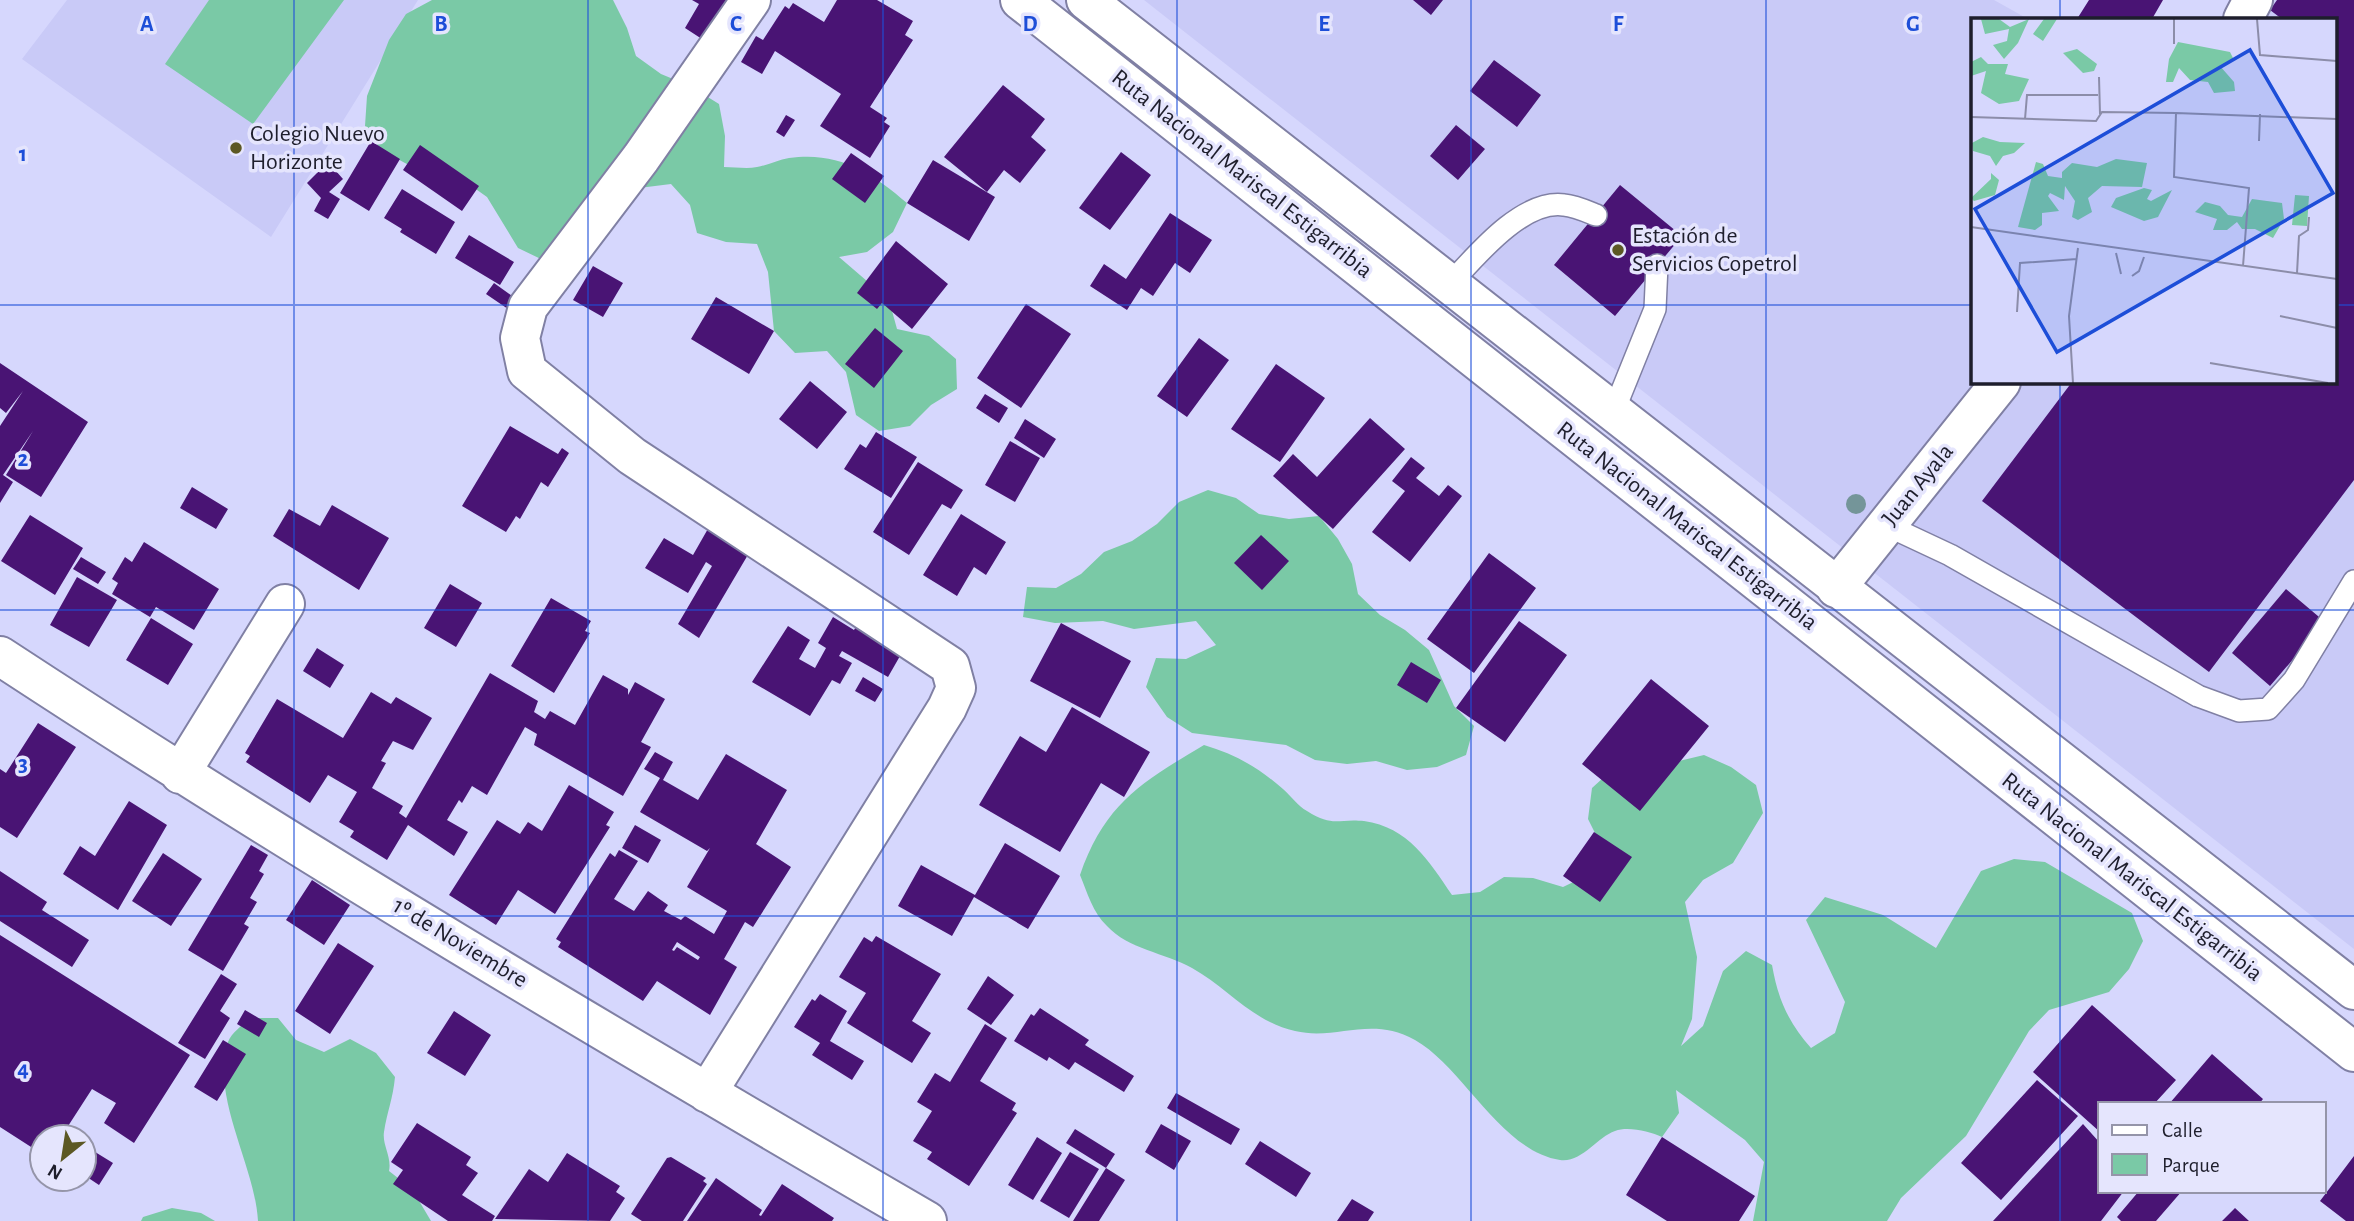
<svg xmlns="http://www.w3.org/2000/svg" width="2354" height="1221" font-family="'Alegreya Sans',sans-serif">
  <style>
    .built { fill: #c9caf7 }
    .green { fill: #7ac9a6 }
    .building { fill: #491474; fill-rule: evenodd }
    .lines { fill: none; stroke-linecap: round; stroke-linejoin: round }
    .lane-casing { stroke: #8080a4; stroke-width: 24 }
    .street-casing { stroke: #8080a4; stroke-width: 42 }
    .highway-casing { stroke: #8080a4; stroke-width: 42 }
    .lane { stroke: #fff; stroke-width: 21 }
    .street { stroke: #fff; stroke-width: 38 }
    .highway { stroke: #fff; stroke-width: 38 }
    .tree { fill: #749599 }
    .grid { fill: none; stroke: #1d4ed8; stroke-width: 2; stroke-opacity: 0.55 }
    .poi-dot { fill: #5c5824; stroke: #e5e5fd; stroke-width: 2.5 }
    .labels { text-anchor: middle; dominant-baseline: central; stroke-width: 7; stroke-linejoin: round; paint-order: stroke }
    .poi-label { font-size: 24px; fill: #1e1e2c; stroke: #e5e5fd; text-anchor: start }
    .street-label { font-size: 24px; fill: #1e1e2c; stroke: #e5e5fd }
    .inset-road { fill: none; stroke: #8c8da9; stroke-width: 2 }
    .view { fill: #1d4ed8; fill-opacity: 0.15; stroke: #1d4ed8; stroke-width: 3.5 }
    .inset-edge { fill: none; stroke: #1e1e2c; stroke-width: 3.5 }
    .grid-label { font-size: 23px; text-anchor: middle; font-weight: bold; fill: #1d4ed8; stroke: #e5e5fd; stroke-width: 7; stroke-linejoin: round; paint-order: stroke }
  </style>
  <rect width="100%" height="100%" fill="#d6d7fd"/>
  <path class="built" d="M67,0H418L271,237L22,59Z
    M1144,0H1994L2028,19H1972V382H2335V19H2253L2262,0H2354V949Z"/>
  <path class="green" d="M209,0H344L253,124L165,64Z
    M432,0H613L627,28L636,56L661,74L690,86L719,104L725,136L724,167C735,167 747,169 757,167C768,165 778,160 789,158C838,151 871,172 907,203L893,232L867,252L839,257L889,300L897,329L929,336L956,359L957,389L931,405L910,426L879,431L856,415L846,372L827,351L795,353L774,331L768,272L757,244L726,242L697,233L690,205L671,184L639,188L545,261L518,248L487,197L463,180L433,177L405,163L381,150L365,126L367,96L389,40L406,14Z
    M1208,490L1236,498L1259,514L1289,519L1319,516L1338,539L1352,564L1358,594L1380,615L1405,630L1429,650L1454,706L1474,726L1466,755L1437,767L1407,770L1376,761L1347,764L1315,760L1286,745L1192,733L1167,717L1146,687L1156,658L1186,659L1216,645L1196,621L1134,629L1103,621L1055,623L1023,617L1027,587L1056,588L1081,574L1104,552L1132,541L1157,524L1179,502Z
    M1204,745C1235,754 1259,768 1283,789C1291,796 1298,806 1307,811C1334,828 1338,818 1364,821C1408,827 1429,861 1452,895L1480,892L1504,877L1533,878L1563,887L1590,874L1602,847L1588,819L1592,788L1614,768L1675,762L1704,755L1731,767L1756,785L1763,813L1733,863L1703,880L1685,902L1697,957L1692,1019L1681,1046L1703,1026L1723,971L1746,951L1772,965C1778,999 1788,1022 1811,1048L1835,1033L1845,1002L1806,920L1825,897L1883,915L1936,948L1981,871L2014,859L2045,862L2132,913L2143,941L2129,969L2109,992L2049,1010L2029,1031L1966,1136L1901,1198L1887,1221H1753L1764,1162L1745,1140L1676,1090L1679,1113L1662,1137C1650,1132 1629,1126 1615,1131C1597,1137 1582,1163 1560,1160C1501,1151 1463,1067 1415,1040C1370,1015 1337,1041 1295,1031C1253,1022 1228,988 1192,968C1165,953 1128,949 1107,926C1093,913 1087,892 1080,875C1105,803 1142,782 1204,745Z
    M250,1018H278L296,1040L324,1052L350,1039L376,1053L395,1077C393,1099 387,1112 384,1132C382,1145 392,1157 389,1171L412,1189L431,1221H258C255,1165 210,1096 228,1042C231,1033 244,1024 250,1018Z
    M172,1208L201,1213L215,1221H141L143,1217Z"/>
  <path class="building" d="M692,0H730L705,41L685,28L699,4Z
    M837,0H877L913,21L905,35L913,40L870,107L887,118L884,122L890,126L870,158L820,126L841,94L775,51L762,74L741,62L756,36L763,40L785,6L789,9L793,3L824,22Z
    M1413,0H1443L1431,15Z
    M2089,0H2163L2152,19H2077Z
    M2277,0H2354V480L2209,672L1982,501L2072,382H2335V19H2282L2270,10Z
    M1494,60L1541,95L1517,127L1470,91Z
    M1003,85L1045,119L1031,137L1046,150L1020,183L1004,170L987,192L944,157Z
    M786,115L795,120L784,137L776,132Z
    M1456,125L1485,149L1458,180L1430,156Z
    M371,141L400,159L369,211L340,193Z
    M420,145L479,186L462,211L403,170Z
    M1121,152L1151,175L1110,230L1079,208Z
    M851,153L884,176L865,203L832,179Z
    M933,160L995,197L969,241L907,203Z
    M328,162L343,179L329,192L340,199L328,219L314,211L321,198L307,183Z
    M1620,185L1682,236L1615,316L1554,265Z
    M402,189L455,222L436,254L400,232L402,229L384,218Z
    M1170,213L1212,240L1190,273L1175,263L1153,296L1141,288L1127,310L1090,286L1104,264L1126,279Z
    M469,235L514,262L500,285L455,258Z
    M896,241L948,284L912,329L882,303L877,309L857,293Z
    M593,266L623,283L603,317L573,300Z
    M494,283L515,298L508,309L486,294Z
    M716,297L774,331L749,374L691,339Z
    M1026,304L1071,334L1021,408L977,378Z
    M875,328L903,351L874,388L845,364Z
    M1199,338L1229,360L1187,417L1157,396Z
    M0,363L88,422L41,497L6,475L33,431L3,475L13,482L0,503V426L23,391L6,413L0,408Z
    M1276,364L1325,398L1280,462L1231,429Z
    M810,381L847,412L817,449L779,419Z
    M985,394L1008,408L999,423L976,408Z
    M1370,418L1405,449L1333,529L1273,476L1293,454L1317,477Z
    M1025,419L1056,439L1044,458L1014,438Z
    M510,426L558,454L562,448L569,453L548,487L541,482L520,519L516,516L506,532L462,506Z
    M876,432L917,457L891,498L844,469L860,444L866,448Z
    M1010,441L1040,458L1015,502L985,485Z
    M1411,457L1425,468L1416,478L1439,496L1448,485L1462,496L1410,562L1372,532L1405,491L1392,481Z
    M918,462L963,490L951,509L942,504L909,555L873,532Z
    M192,487L228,509L216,529L180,508Z
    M332,505L389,538L359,590L273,536L289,509L320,526Z
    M961,514L1006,542L986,575L974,567L957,596L923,575Z
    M30,515L83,548L55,595L1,561Z
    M709,527L749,553L699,638L678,624L712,566L706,562L688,593L645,568L664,538L693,555Z
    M1261,535L1289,561L1262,590L1234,563Z
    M144,542L219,589L194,630L156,607L150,617L112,594L118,583L112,579L125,557L132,562Z
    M1489,553L1536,588L1474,673L1427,639Z
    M81,557L106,572L98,584L73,569Z
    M77,577L117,600L89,647L50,625Z
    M450,584L482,603L456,647L424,628Z
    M2286,589L2325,622L2270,686L2232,653Z
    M551,598L591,621L585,631L590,633L554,693L511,666Z
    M833,617L854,630L858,623L904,649L888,677L842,651L839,656L852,663L840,684L832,680L810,716L752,682L788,626L810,640L799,659L815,668L826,648L818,643Z
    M151,618L193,644L168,685L126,660Z
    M1519,621L1567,655L1505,742L1456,708Z
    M1061,623L1131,661L1100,718L1030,681Z
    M317,648L344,665L330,688L303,671Z
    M1411,662L1441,680L1427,703L1397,685Z
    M490,673L538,701L534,712L545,719L550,711L575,725L603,675L628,689V695L635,682L665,699L641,742L651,747L623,796L534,745L537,734L525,727L487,795L472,786L462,803L459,800L447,820L468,832L454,856L408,825L387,860L350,837L354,831L339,822L357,792L328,775L310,803L246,762L250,756L245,753L277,699L343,738L371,692L391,704L396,697L432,718L413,750L393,741L381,761L386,763L372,788L403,806L399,813L406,818Z
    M863,677L883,689L875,702L855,691Z
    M1651,679L1709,726L1640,811L1582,764Z
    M1072,707L1150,752L1124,797L1101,783L1060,852L979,805L1020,736L1046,752Z
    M38,723L76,747L17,838L0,827V769L6,773Z
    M655,752L673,762L663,780L698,800L726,754L787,790L756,844L791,867L753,927L745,922L724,959L737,967L710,1015L657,981L643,1001L558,947L561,942L556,939L610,853L615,857L619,850L638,861L614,899L634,911L648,891L668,905L664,911L681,920L685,916L714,934L727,911L687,887L710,848L707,851L640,812L660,778L644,769ZM677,942L700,957L698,960L677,947L674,951L672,950Z
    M569,785L614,812L606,825L610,827L555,914L518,890L496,925L449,895L497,820L520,834L528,822L542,831Z
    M129,801L167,825L118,910L63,874L80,846L95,856Z
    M635,825L661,840L648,863L622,848Z
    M1594,832L1632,857L1600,902L1563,876Z
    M1005,843L1060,876L1028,929L974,897L952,936L898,906L921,865L975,895Z
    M251,845L268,855L259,871L264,874L250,898L257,902L244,924L249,927L223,971L188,950Z
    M163,853L202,879L171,926L132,901Z
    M0,871L47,902L42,910L89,940L72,967L0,921Z
    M312,880L350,905L324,945L286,920Z
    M0,935L190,1055L134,1143L104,1123L116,1103L92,1089L61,1137H42V1154L0,1127Z
    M876,936L941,974L912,1021L931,1033L912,1063L847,1023L866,993L839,977L864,937L872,942Z
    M338,943L374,966L330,1034L295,1011Z
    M221,974L237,984L220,1011L230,1018L205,1059L178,1043Z
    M988,976L1014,995L991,1025L967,1009Z
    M820,994L847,1011L830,1041L864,1061L852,1080L812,1055L820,1043L794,1027L812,999L815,1001Z
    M2092,1005L2176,1080L2154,1104H2100V1132L2033,1072Z
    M1040,1008L1089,1040L1085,1045L1134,1076L1124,1092L1075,1062L1069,1070L1049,1057L1047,1061L1014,1041L1031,1014L1034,1016Z
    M245,1010L267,1023L259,1037L237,1024Z
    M454,1011L491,1035L465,1076L427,1053Z
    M985,1024L1007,1038L980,1081L1016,1103L1012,1110L1017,1113L969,1186L927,1159L932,1152L913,1141L932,1111L917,1102L935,1073L950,1082Z
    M223,1040L246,1054L217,1101L194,1087Z
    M2212,1054L2263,1099L2259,1104H2169Z
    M2037,1080L2078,1116L2001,1200L1961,1163Z
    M1176,1093L1240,1129L1231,1145L1167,1108Z
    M417,1123L471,1157L466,1165L478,1173L462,1195L495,1216L492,1221H448L393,1184L403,1170L391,1162Z
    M1161,1124L1191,1141L1174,1170L1145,1152Z
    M2083,1124L2100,1143V1191H2124L2101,1221H1993Z
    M1075,1129L1115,1154L1106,1168L1066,1143Z
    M1037,1137L1062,1153L1033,1200L1008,1185Z
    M1662,1137L1755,1196L1739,1221H1667L1626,1195Z
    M1260,1141L1311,1173L1296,1197L1245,1164Z
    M87,1147L113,1163L99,1185L84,1175Z
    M1070,1152L1099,1169L1069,1218L1040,1201Z
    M567,1153L620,1186L616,1192L625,1198L610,1221L495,1219L529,1169L548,1182Z
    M2354,1156V1221H2346L2320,1201Z
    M671,1157L706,1178L703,1181L707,1184L683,1221H642L631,1214L667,1158Z
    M1106,1168L1125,1180L1099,1221H1073Z
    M716,1178L762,1210L759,1215L761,1216L782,1184L834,1218L832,1221H687Z
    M2139,1191H2182L2156,1221H2121L2117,1217Z
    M1352,1199L1374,1212L1368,1221H1337Z
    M2235,1208L2249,1221H2222Z"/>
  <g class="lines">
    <g class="lane-casing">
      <path id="lane" d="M1449,285C1475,257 1522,199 1564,205C1575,206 1586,211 1596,215
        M1613,413L1655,309L1657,265
        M1886,525L1950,555L2198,696L2239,711L2268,709L2294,680L2354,581"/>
    </g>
    <g class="street-casing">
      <path id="street" d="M2243,19L2253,0
        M1836,588L2001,382
        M0,656C302,854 614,1039 927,1221
        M180,774L285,604
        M707,1093L947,708L956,688L950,666L632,456L527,371L520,338L528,307L641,158L751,0"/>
    </g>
    <g class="highway-casing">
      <path id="highway" d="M1020,0L2354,1052
        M1086,0L2354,990"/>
    </g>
    <use href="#lane" class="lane"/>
    <use href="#street" class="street"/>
    <use href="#highway" class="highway"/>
  </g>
  <circle class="tree" cx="1856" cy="504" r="10"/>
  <path class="grid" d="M294,0V1221M588,0V1221M883,0V1221M1177,0V1221M1471,0V1221M1766,0V1221M2060,0V19M0,305H1972M2335,305H2354M2060,382V1221M0,610H2354M0,916H2354"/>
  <g class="poi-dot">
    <circle cx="236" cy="148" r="7"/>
    <circle cx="1618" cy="250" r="7"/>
  </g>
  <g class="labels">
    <g class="poi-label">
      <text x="250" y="134">Colegio Nuevo<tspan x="250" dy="28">Horizonte</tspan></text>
      <text x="1632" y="236">Estación de<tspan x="1632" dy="28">Servicios Copetrol</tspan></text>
    </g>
    <g class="street-label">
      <text transform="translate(1242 174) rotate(38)">Ruta Nacional Mariscal Estigarribia</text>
      <text transform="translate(1918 485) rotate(-51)">Juan Ayala</text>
      <text transform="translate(1687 526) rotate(38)">Ruta Nacional Mariscal Estigarribia</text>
      <text transform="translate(2132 877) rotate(38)">Ruta Nacional Mariscal Estigarribia</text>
      <text transform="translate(460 943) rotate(31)">1º de Noviembre</text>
    </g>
  </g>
  <g transform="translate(1971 18)">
    <rect width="366" height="366" fill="#d6d7fd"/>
    <path d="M10,1H28L39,9L58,1L47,25L33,41L22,27L36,23L38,11L14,16ZM73,1H86L72,23L62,16ZM207,24L259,34L263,42L249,48L263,64L264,73L243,75L237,64L219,62L208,50L202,64H195L198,41ZM106,31L126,46L123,53L112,55L92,35ZM10,39L17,46H37L34,56L58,61L48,83L28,86L10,75L15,53L0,58V44ZM12,119L29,124L54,125L43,135L32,138L25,148L19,138L2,133L1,125ZM145,141L176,145L171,169L131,168L117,180L121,194L107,202L101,199L104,183L94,168L93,182L79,175L77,178L88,193L71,195V207L64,212L47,209L65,144L72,146L77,158L91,160V154L101,145L126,149ZM20,155L28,162L24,177L3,183L0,180L20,161ZM173,170L181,172L176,181L180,183L201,172L187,199L173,203L140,189L145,180ZM324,177L338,178L336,208L321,207ZM281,181L311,185L313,201L302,220L284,211H271L266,204L256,212H242L246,201L224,194L234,184L249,188L257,197L271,199Z" fill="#7ac9a6"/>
    <path class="inset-road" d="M286,1L289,37L366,43M203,26V1M128,59L129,96M205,95L203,159L278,170L272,248M0,99L125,103L131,94L205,95L366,101M54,101L56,77H127M288,123L289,96M0,209L366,261M145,235L150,256M326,255L328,218L337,212L338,199M161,258L168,253L173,239M46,294L49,245L106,241M309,298L366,310M239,345L357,365M102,365L98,298L107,230"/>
    <path class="view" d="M279,32L362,175L86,334L4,191Z"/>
    <rect width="366" height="366" class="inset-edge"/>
  </g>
  <g class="grid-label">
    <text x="147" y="31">A</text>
    <text x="441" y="31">B</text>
    <text x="736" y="31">C</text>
    <text x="1030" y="31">D</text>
    <text x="1324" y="31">E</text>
    <text x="1618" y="31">F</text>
    <text x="1913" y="31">G</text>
    <text x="23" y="161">1</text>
    <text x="23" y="466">2</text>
    <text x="23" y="771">3</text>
    <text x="23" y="1076">4</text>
  </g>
  <rect x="2098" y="1102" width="228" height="91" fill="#e5e5fd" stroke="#9595a9" stroke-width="2"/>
  <rect x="2112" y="1125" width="35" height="10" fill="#ffffff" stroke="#9595a9" stroke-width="2"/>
  <text x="2162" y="1137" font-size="21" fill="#1e1e2c">Calle</text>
  <rect x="2112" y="1154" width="35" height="21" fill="#7ac9a6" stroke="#9595a9" stroke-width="2"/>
  <text x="2162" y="1172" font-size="21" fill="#1e1e2c">Parque</text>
  <g transform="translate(63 1158) rotate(210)"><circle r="33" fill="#e5e5fd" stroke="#9595a9" stroke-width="2"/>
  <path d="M0-5L12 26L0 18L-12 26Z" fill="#5c5824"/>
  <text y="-10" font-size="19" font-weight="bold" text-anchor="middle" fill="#1e1e2c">N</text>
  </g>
</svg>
